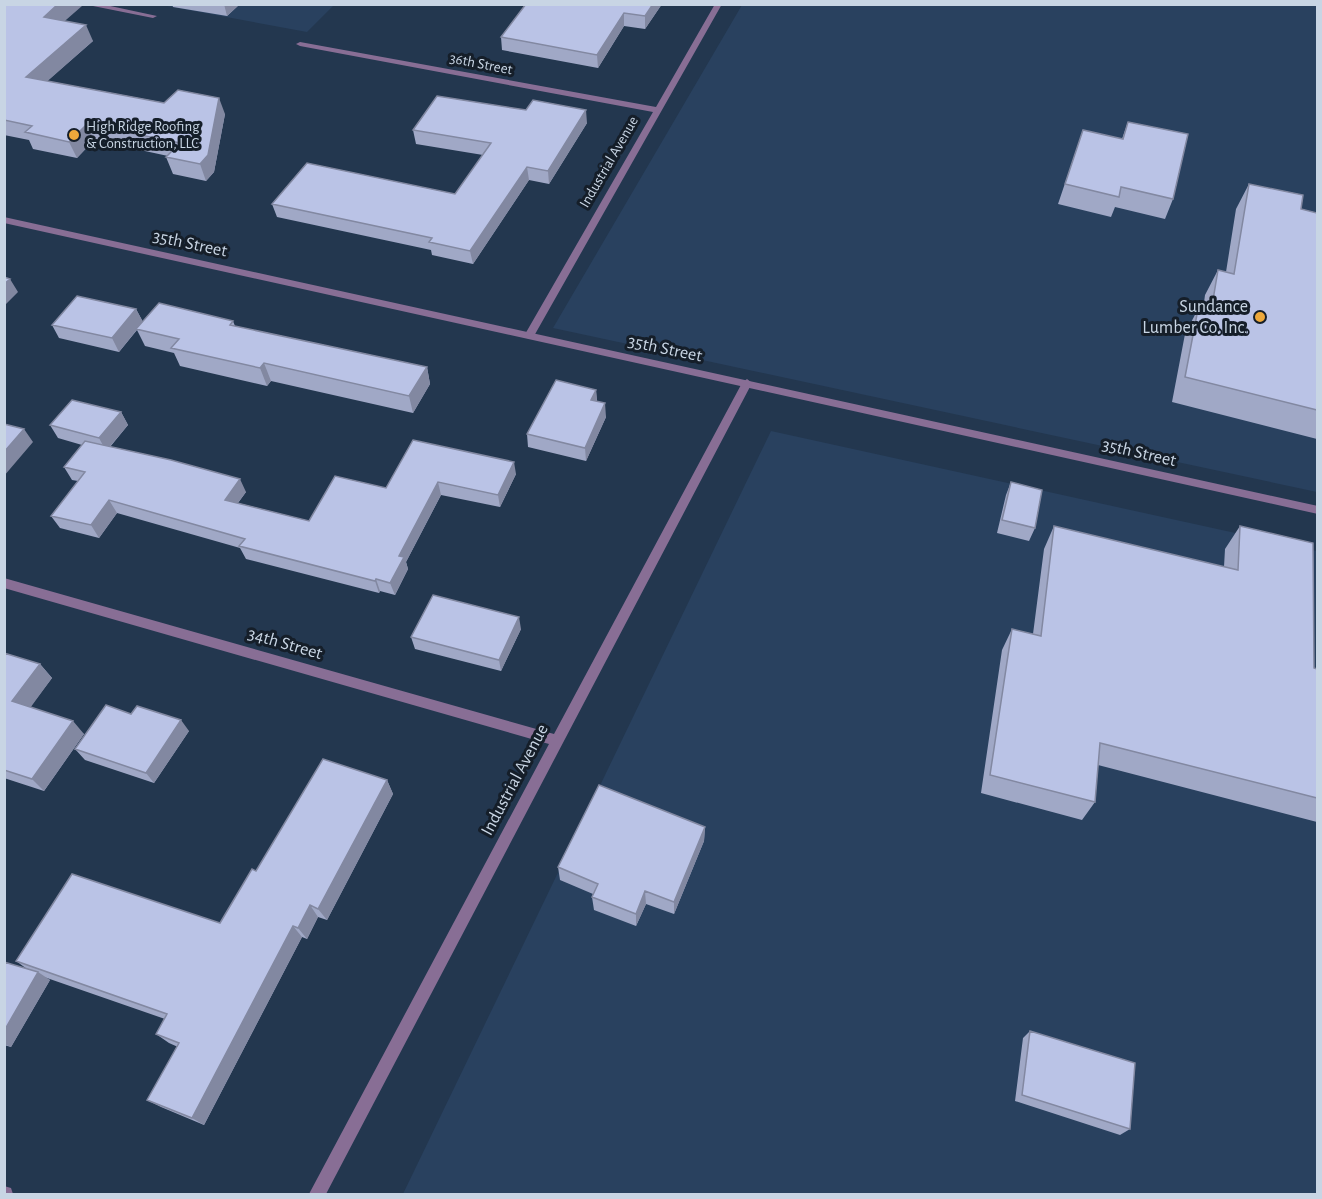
<svg xmlns="http://www.w3.org/2000/svg" width="1322" height="1199" font-family="'Alegreya Sans',sans-serif">
  <style>
    .built { fill: #29415f }
    .lines { fill: none; stroke-linecap: round; stroke-linejoin: round }
    .minor { fill: #886e95; fill-rule: evenodd }
    .tertiary { fill: #886e95; fill-rule: evenodd }
    .wall { fill: #a0a8c6 }
    .shaded-wall { fill: #8288a1 }
    .building { fill: #bac3e6; stroke: #8288a1; stroke-width: 1.5 }
    .poi-dot { fill: #eda83b; stroke: #151e29; stroke-width: 2 }
    .labels { text-anchor: middle; dominant-baseline: central; stroke-width: 6; stroke-linejoin: round; paint-order: stroke }
    .far-street-label { font-size: 15px; fill: #c8d5e4; stroke: #151e29 }
    .far-poi-label { font-size: 15px; fill: #c8d5e4; stroke: #151e29; text-anchor: start }
    .street-label { font-size: 18px; fill: #c8d5e4; stroke: #151e29 }
    .poi-label { font-size: 18px; fill: #c8d5e4; stroke: #151e29; text-anchor: end }
  </style>
  <rect width="100%" height="100%" fill="#23374f"/>
  <path class="built" d="M168,4L334,5L307,32L167,6Z
    M742,5H1317V492L553,328Z
    M771,431L1317,551V1194H403Z"/>
  <g class="lines">
    <path class="minor" d="M83,4H101L157,16L153,18Z
      M715,4H722L534,336L529,339L524,336L653,112L300,46L296,44L300,42L656,107Z
      M747,379L752,383L326,1194H309L549,744L4,588V578L554,734L742,383Z
      M4,1186L11,1188L13,1194H4Z"/>
    <path class="tertiary" d="M4,217L1318,506V514L4,223Z"/>
  </g>
  <path class="wall" d="M6,4H82L64,21L93,41L47,81L225,114L214,172L206,181L173,174L166,157L168,156L94,140L77,158L33,149L29,140L4,135V6Z
    M172,4H240L227,16L173,7Z
    M526,4H662L645,29L624,26L598,68L502,50L501,37Z
    M1128,122L1173,199L1165,219L1115,207L1111,217L1058,204L1083,130L1122,139Z
    M587,123L549,184L529,180L473,264L432,255L431,250L277,217L272,204L455,194L483,155L416,144L413,130Z
    M1249,184L1301,209L1317,213V439L1172,402L1185,334L1198,309L1203,310L1205,295L1218,270L1226,272L1236,209Z
    M136,309L143,322L233,321L235,326L427,367L430,384L413,413L271,381L267,386L180,366L174,353L145,346L137,330L119,352L59,338L52,325Z
    M596,390L597,401L606,417L586,461L528,447L527,434Z
    M121,412L128,425L110,447L246,492L238,503L309,521L386,488L413,440L516,474L500,507L441,495L406,562L408,569L395,595L380,591L379,593L246,559L240,548L117,513L99,538L60,528L51,516L78,481L72,480L64,467L82,445L58,438L50,425Z
    M1011,482L1035,528L1029,541L997,533L1006,495Z
    M1054,526L1224,567L1225,549L1240,526L1314,668L1317,669V822L1098,765L1095,802L1082,820L981,793L1002,650L1012,629L1033,634L1044,549Z
    M521,629L501,671L415,649L411,637Z
    M4,653L40,664L52,678L30,707L84,734L44,791L4,778Z
    M131,714L189,731L154,783L85,760L75,749Z
    M387,780L393,794L327,920L318,917L307,939L302,937L204,1125L161,1107L147,1100L178,1047L169,1043L156,1034L165,1019L44,977L50,980L11,1047L4,1045V962L27,969L16,961L220,923L256,871Z
    M705,827L704,841L674,914L646,904L636,926L594,910L592,897L593,894L560,880L558,867Z
    M1030,1031L1130,1129L1120,1135L1015,1101L1023,1038Z"/>
  <path class="shaded-wall" d="M58,4H82V6L51,33L44,17Z
    M224,4H240L227,16Z
    M653,4H662L645,29V16Z
    M624,13V26L598,68L597,55Z
    M86,25L93,41L34,93L26,77Z
    M219,98L225,114L214,172L206,181L200,164Z
    M586,110L587,123L549,184L548,171Z
    M87,124L94,140L77,158L69,142Z
    M527,167L529,180L473,264L470,251Z
    M10,279L18,292L4,306V284Z
    M136,309L143,322L119,352L112,338Z
    M264,363L271,381L267,386L260,368Z
    M427,367L430,384L413,413L409,396Z
    M596,390L597,403L591,400Z
    M605,403L606,417L586,461L585,448Z
    M121,412L128,425L106,451L99,438Z
    M24,429L33,442L4,476V452Z
    M514,462L516,474L500,507L498,495Z
    M240,479L246,492L231,512L225,500Z
    M438,482L441,495L406,562L408,569L395,595L390,583L399,556Z
    M109,500L117,513L99,538L91,525Z
    M376,579L380,591L379,593L375,581Z
    M519,617L521,629L501,671L499,660Z
    M40,664L52,678L25,715L12,701Z
    M181,720L189,731L154,783L146,773Z
    M73,721L84,734L44,791L32,779Z
    M387,780L393,794L327,920L318,909Z
    M705,827L704,841L674,914V902Z
    M645,891L646,904L636,926V914Z
    M310,905L318,917L307,939L298,928Z
    M293,926L302,937L204,1125L192,1118Z
    M38,972L50,980L11,1047L4,1044V1031Z"/>
  <path class="building" d="M6,4H58L44,17L86,25L26,77L164,103L178,90L219,98L208,155L200,164L166,157L180,143L87,124L69,142L25,132L32,126L4,120V6Z
    M526,4H653L645,16L624,13L597,55L501,37Z
    M437,96L526,110L533,100L586,110L548,171L527,167L470,251L429,242L432,238L272,204L307,163L455,194L491,143L413,130Z
    M1128,122L1188,134L1173,199L1121,187L1119,197L1065,184L1083,130L1123,139Z
    M1249,184L1303,195L1301,209L1317,213V410L1185,377L1198,309L1211,312L1218,270L1234,274Z
    M4,277L10,279L4,284Z
    M77,296L136,309L112,338L52,325Z
    M159,303L233,321L230,325L427,367L409,396L264,363L260,368L171,348L179,339L136,329Z
    M556,380L596,390L591,400L605,403L585,448L527,434Z
    M72,400L121,412L99,438L50,425Z
    M4,424L24,429L4,452Z
    M413,440L514,462L498,495L438,482L399,556L404,557L390,583L376,579L375,581L239,546L245,539L109,500L91,525L51,516L85,472L64,467L85,441L171,460L240,479L225,500L309,521L335,476L386,488Z
    M1011,482L1042,490L1035,528L1002,520Z
    M1054,526L1238,570L1240,526L1313,543L1314,668L1317,669V798L1100,743L1095,802L990,775L1012,629L1041,636Z
    M433,595L519,617L499,660L411,637Z
    M4,653L40,664L12,701L73,721L32,779L4,770Z
    M106,705L131,714L137,706L181,720L146,773L75,749Z
    M323,759L387,780L318,909L310,905L298,928L293,926L192,1118L147,1100L179,1043L156,1034L167,1014L16,961L72,874L220,923L252,869L256,871Z
    M599,785L705,827L674,902L645,891L636,914L592,897L598,884L558,867Z
    M4,962L38,972L4,1031Z
    M1030,1031L1135,1063L1130,1129L1022,1095Z"/>
  <g class="poi-dot">
    <circle cx="74" cy="135" r="6"/>
    <circle cx="1260" cy="317" r="6"/>
  </g>
  <g class="labels">
    <g class="far-street-label">
      <text transform="translate(481 64) rotate(11)">36th Street</text>
      <text transform="translate(609 162) rotate(-60)">Industrial Avenue</text>
    </g>
    <g class="far-poi-label">
      <text x="86" y="126">High Ridge Roofing<tspan x="86" dy="17">&amp; Construction, LLC</tspan></text>
    </g>
    <g class="street-label">
      <text transform="translate(190 244) rotate(12)">35th Street</text>
      <text transform="translate(665 349) rotate(12)">35th Street</text>
      <text transform="translate(1139 453) rotate(13)">35th Street</text>
      <text transform="translate(285 644) rotate(16)">34th Street</text>
      <text transform="translate(515 780) rotate(-62)">Industrial Avenue</text>
    </g>
    <g class="poi-label">
      <text x="1248" y="307">Sundance<tspan x="1248" dy="21">Lumber Co. Inc.</tspan></text>
    </g>
  </g>
  <rect width="1322" height="1199" fill="none" stroke="#c8d5e4" stroke-width="12"/>
</svg>
